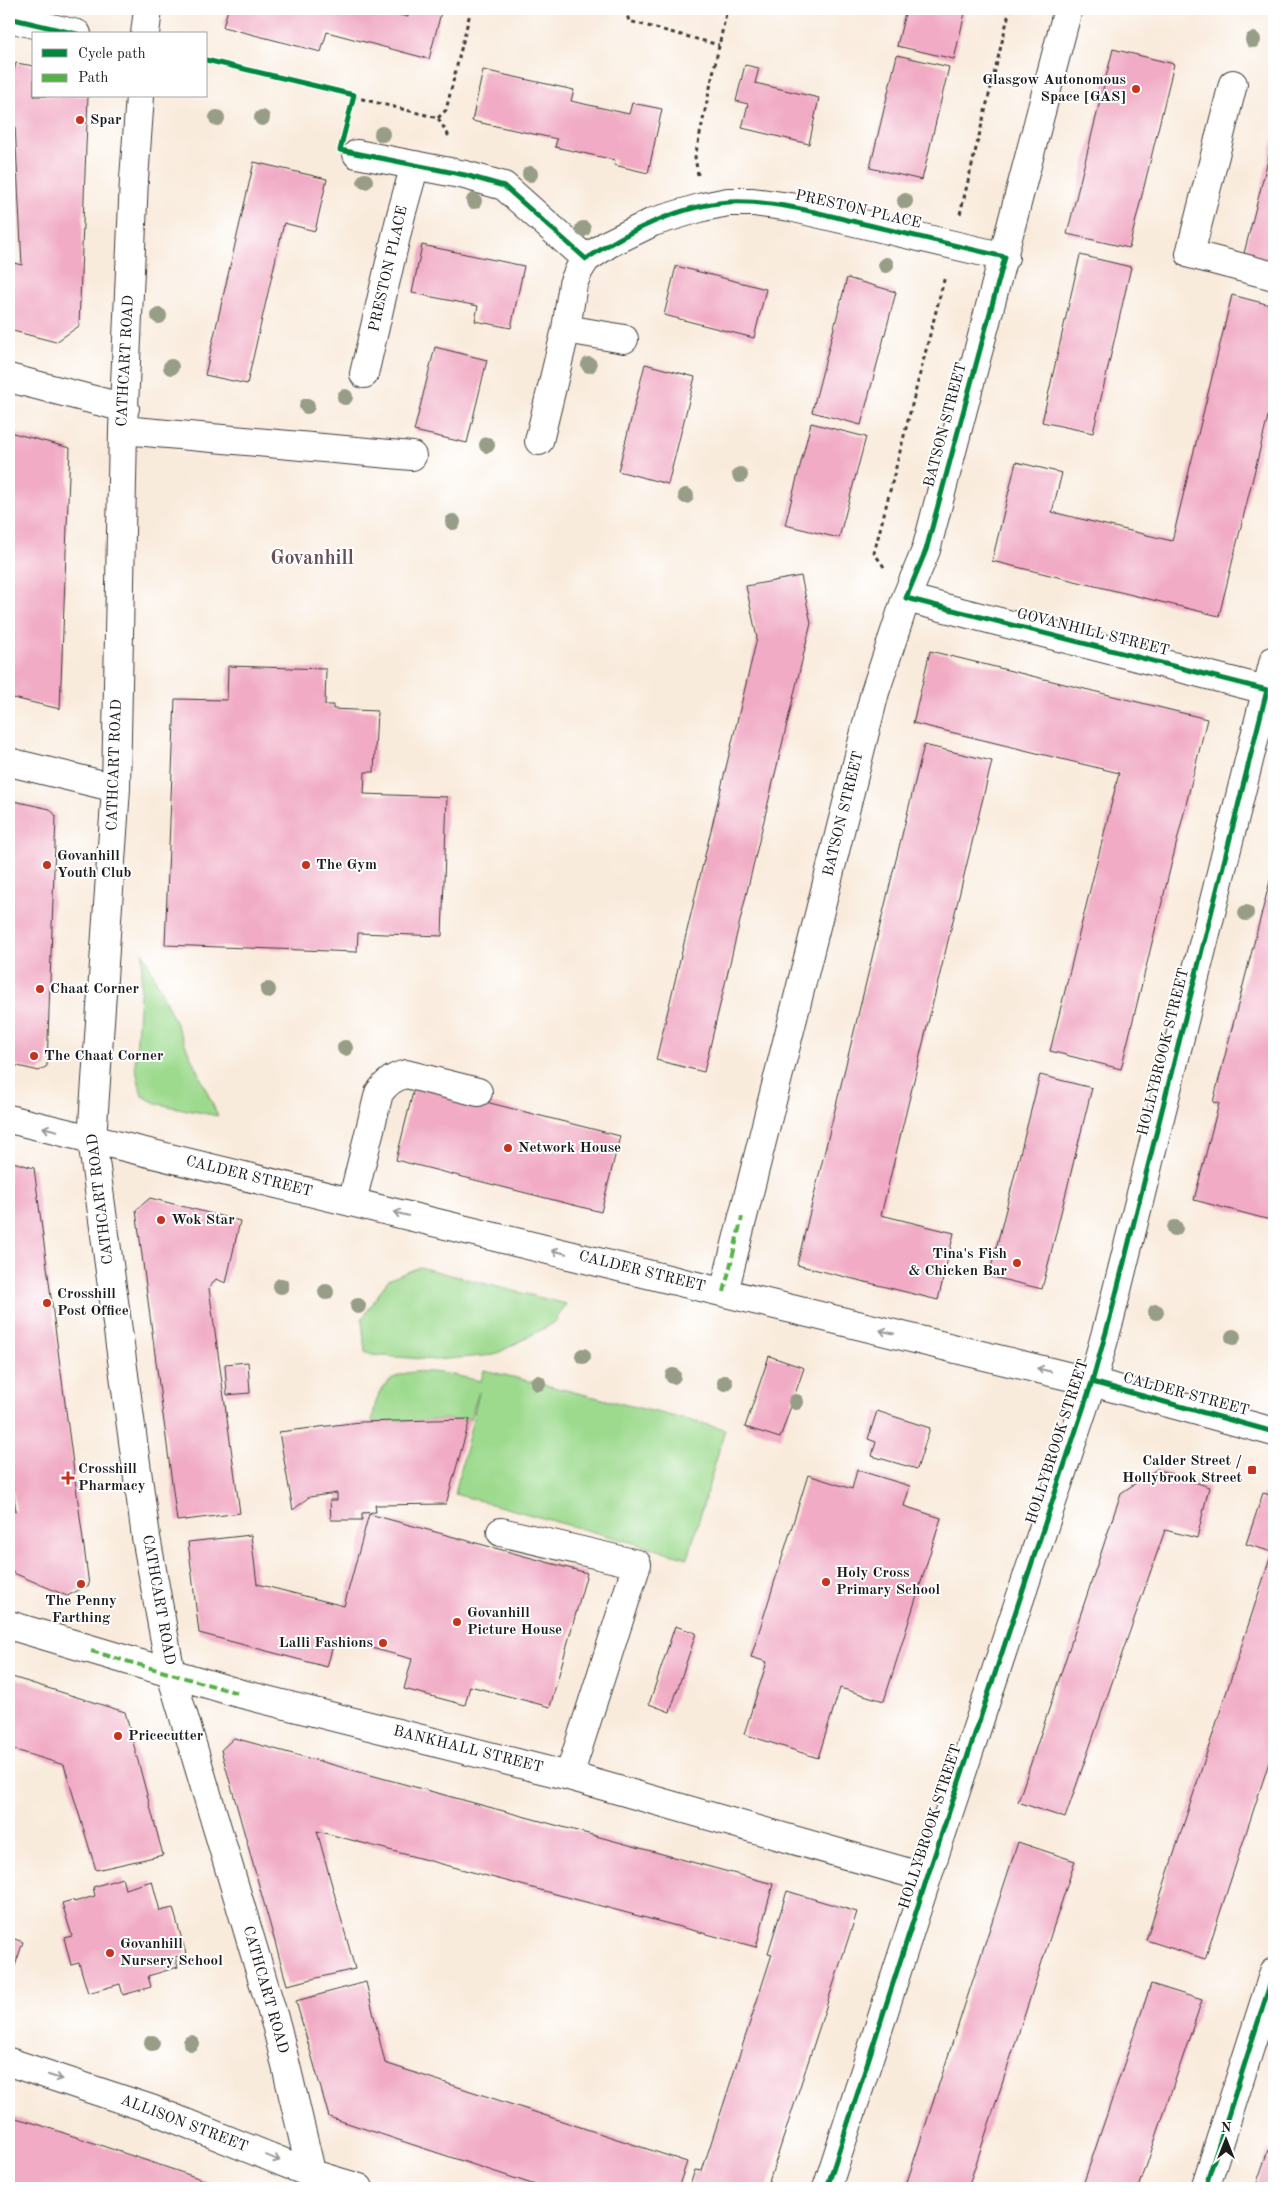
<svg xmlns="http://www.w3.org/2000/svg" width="1283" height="2197" font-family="'Old Standard TT',serif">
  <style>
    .green { fill: #9dda8e; stroke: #5c7b55 }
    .building { fill: #f1abc4 }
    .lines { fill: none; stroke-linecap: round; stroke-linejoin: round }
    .minor-casing { stroke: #3d3b39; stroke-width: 30 }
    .major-casing { stroke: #3d3b39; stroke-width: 30 }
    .path { stroke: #3d3b39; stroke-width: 3; stroke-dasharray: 4 4; stroke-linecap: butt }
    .minor { stroke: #fff; stroke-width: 28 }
    .major { stroke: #fff; stroke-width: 28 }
    .quiet { stroke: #55b145; stroke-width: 4; stroke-dasharray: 8 4; stroke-linecap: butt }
    .cycleway-casing { stroke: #fff; stroke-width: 8 }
    .cycleway { stroke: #00873e; stroke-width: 5 }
    .tree { fill: #989d88 }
    .oneway { stroke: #999 }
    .poi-dot { fill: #c8321e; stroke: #fff; stroke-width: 2 }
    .labels { text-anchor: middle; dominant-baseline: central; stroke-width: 4; stroke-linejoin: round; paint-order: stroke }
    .poi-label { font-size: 15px; font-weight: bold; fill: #1c1c1c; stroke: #fff; text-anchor: start }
    .street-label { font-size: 15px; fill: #1c1c1c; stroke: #fff }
    .district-label { font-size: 20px; font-weight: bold; fill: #674e57; stroke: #fff }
  </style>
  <rect width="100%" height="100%" fill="#fff"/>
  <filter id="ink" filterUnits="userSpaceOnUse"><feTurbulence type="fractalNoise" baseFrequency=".02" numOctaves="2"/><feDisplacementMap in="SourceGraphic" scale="10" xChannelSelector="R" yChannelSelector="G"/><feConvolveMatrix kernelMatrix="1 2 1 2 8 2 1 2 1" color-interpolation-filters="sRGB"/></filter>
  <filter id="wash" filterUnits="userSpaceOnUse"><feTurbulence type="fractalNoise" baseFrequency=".0096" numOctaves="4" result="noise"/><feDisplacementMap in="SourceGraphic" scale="20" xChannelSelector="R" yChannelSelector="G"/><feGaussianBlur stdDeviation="1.12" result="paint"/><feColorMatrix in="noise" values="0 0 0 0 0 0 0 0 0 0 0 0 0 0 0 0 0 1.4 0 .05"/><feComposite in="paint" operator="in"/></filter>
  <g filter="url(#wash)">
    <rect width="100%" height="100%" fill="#f9ebdc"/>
    <path class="green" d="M143,952L218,1116L158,1104L142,1096L135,1066Z
      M419,1267L566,1304L554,1323L494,1355L435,1360L372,1355L365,1352L362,1319L388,1280Z
      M484,1370L725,1429L688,1558L455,1494L479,1392L470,1419L372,1422C374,1414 374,1406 377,1399C392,1356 449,1375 481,1381Z"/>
    <g id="blocks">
      <path class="building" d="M228,9H284L296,12V9H375L408,17L410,9H442L429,59L327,32L321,52L223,27Z
        M906,9H966L954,59L897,46Z
        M1113,49L1174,64L1129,248L1067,234Z
        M897,55L949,67L922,180L870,168Z
        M16,63L34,66V96H88L79,326L56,342L9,330V262L22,265L15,125L9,123V90Z
        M745,65L759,68L755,83L819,98L809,144L742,128L748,104L736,101Z
        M483,70L574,90L571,101L629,114L632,103L662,109L648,173L614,165L615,160L555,147L557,139L472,121Z
        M1274,137V264L1243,257Z
        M254,162L327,179L315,231L284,223L247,384L205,375Z
        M422,245L524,266L511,328L475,321L478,306L412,293Z
        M1080,255L1131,267L1093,433L1042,422Z
        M676,266L766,289L754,338L664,315Z
        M847,278L896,292L861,425L812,412Z
        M1232,295L1274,306V392L1219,616L992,561L1016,462L1062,473L1052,512L1172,541Z
        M435,347L487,360L467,443L414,431Z
        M645,364L695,377L668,484L618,471Z
        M811,423L866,437L839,538L785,525Z
        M9,432L70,448L60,709L9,697Z
        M801,576L811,623L704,1072L656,1060L757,638L746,586Z
        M930,651L1207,719L1121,1069L1050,1051L1119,773L913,723Z
        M228,666L326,669L325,705H333V709L377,711L374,772H365L364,794L447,797L442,936L358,933L357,952L165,945L175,699L227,700Z
        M924,745L992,761L881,1215L954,1233L938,1300L797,1265Z
        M9,800L50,809L56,816L47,1066L39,1071L9,1064Z
        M1272,873L1274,874V1221L1194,1200L1219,1103L1213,1102Z
        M1040,1075L1092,1088L1042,1289L989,1276Z
        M415,1084L620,1136L601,1212L396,1160Z
        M9,1161L34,1168L89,1585L67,1596L9,1571V1508L16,1511L9,1460Z
        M150,1198L240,1221L226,1283L216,1279L209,1288L240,1513L177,1521L136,1210Z
        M769,1356L804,1368L780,1438L745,1427Z
        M248,1362L250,1393L227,1395L225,1364Z
        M877,1411L930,1428L917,1469L872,1456L876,1442L868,1439Z
        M470,1419L446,1504L375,1505L376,1512L362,1513V1520H331L330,1500H337V1493L309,1497L293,1510L279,1432L360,1422Z
        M1157,1469L1209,1487L1197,1538L1165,1530L1065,1818L1018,1802L1121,1493Z
        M857,1470L910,1486L904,1506L941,1518L884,1701L840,1688L818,1758L744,1734L767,1662L751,1657L808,1475L852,1489Z
        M1263,1493L1274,1496V1747L1205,1959L1146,1940L1272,1552L1246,1544Z
        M369,1514L587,1573L550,1707L470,1686L465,1705L404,1689L412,1659L335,1638L327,1667L199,1633L188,1542L251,1535L257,1584L344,1606Z
        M675,1626L696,1633L670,1712L649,1704Z
        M9,1676L125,1712L163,1855L96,1870L64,1765L9,1748Z
        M234,1738L773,1884L756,1947L317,1831L355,1969L287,1985L221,1750Z
        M1018,1842L1075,1861L968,2188H905Z
        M122,1878L125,1889L152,1881L160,1911L173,1908L186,1954L175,1957L178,1967L148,1976L151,1987L123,1995L120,1984L88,1993L79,1963L71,1965L64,1938L72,1936L62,1903L73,1900L74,1902L95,1896L93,1887Z
        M787,1891L857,1912L767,2188H689L695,2170L702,2171L772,1954L768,1953Z
        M9,1937L23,1942L9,1984Z
        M366,1982L385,2063L687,2162L678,2188H544L329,2117L296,2001Z
        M1151,1984L1202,2000L1139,2188H1082Z
        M9,2116L40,2125L228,2188H18L17,2185L12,2183L9,2188Z
        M1268,2150L1274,2152V2188H1255Z"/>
    </g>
  </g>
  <g filter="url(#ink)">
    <use href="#blocks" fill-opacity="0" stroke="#3d3b39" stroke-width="1"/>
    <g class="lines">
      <g class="minor-casing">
        <path id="minor" d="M9,18L77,34
          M145,34L148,9
          M1233,84L1190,254L1274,276
          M140,96L134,179L123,430L116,788L92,1139L146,1537L171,1674L277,2028L315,2188
          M357,154L465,175L504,186L586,259
          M566,329L624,339
          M364,374L401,215L415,165
          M9,378L125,408
          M123,430L412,456
          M539,441L566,329L573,284L579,270L586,259L608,244L653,222L703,207L728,202H753L790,207L1005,257
          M906,598L1274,692
          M9,762L116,788
          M352,1202L379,1093C387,1082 394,1077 406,1074L478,1092
          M724,1292L875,692L906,598L926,550L1068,9
          M501,1532L637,1564L569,1776
          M9,1625L238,1693L569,1776L927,1878
          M9,2062L151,2109L312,2174L359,2188
          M827,2188L927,1878L1092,1382L1110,1318L1274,660
          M1205,2188L1274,1972"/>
      </g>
      <g class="major-casing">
        <path id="major" d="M9,1119L1092,1382L1274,1432"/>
      </g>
      <path class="path" d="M625,9L629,21L719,45
        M206,60L438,118L450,138
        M438,118L446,110L471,9
        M347,124L354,95
        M698,175L695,157L727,9
        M960,214L1010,9
        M884,567L874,553L945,276"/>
      <use href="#minor" class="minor"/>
      <use href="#major" class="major"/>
      <path class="quiet" d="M724,1292L742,1217
        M91,1651L238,1693"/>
      <g class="cycleway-casing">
        <path id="cycleway" d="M9,18L77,34
          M206,60L354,95L340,150L465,175L504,186L586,259C626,232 681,205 729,202C774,200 818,213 860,223C908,234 956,246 1005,257L926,550L906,598L1267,690L1110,1318L1092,1382L927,1878L827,2188
          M1092,1382L1274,1432
          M1205,2188L1274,1972"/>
      </g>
      <use href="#cycleway" class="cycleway"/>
    </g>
    <g class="tree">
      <circle cx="1253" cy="40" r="8"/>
      <circle cx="217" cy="118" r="8"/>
      <circle cx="262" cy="118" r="8"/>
      <circle cx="382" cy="134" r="8"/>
      <circle cx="530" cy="174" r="8"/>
      <circle cx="365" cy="181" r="8"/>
      <circle cx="474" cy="201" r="8"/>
      <circle cx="905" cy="201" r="8"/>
      <circle cx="583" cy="229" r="8"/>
      <circle cx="886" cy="265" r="8"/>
      <circle cx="159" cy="316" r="8"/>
      <circle cx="589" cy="365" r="8"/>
      <circle cx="171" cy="367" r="8"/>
      <circle cx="345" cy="397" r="8"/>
      <circle cx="307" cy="406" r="8"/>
      <circle cx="487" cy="445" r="8"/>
      <circle cx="740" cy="475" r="8"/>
      <circle cx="686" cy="496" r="8"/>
      <circle cx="453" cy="522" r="8"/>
      <circle cx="1246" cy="913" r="8"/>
      <circle cx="268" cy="990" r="8"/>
      <circle cx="345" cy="1048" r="8"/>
      <circle cx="1175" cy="1228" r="8"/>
      <circle cx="281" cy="1286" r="8"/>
      <circle cx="326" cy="1292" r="8"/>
      <circle cx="358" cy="1306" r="8"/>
      <circle cx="1156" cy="1312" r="8"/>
      <circle cx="1233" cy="1337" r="8"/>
      <circle cx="583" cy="1356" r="8"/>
      <circle cx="673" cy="1376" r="8"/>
      <circle cx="538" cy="1383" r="8"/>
      <circle cx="725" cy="1383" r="8"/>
      <circle cx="796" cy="1402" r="8"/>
      <circle cx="152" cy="2043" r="8"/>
      <circle cx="191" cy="2043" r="8"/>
    </g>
    <defs><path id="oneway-shaft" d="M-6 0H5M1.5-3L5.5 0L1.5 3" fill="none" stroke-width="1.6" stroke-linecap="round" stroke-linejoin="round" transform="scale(1.25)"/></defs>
    <g class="oneway">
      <use href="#oneway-shaft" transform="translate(50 1129) rotate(-167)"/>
      <use href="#oneway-shaft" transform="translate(401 1214) rotate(-166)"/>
      <use href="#oneway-shaft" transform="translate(559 1252) rotate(-166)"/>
      <use href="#oneway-shaft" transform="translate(887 1332) rotate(-166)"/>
      <use href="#oneway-shaft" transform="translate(1044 1370) rotate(-166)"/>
      <use href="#oneway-shaft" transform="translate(55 2077) rotate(18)"/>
      <use href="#oneway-shaft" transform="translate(273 2158) rotate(22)"/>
    </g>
  </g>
  <g class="poi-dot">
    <circle cx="1136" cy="89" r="5"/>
    <circle cx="80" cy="120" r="5"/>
    <circle cx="47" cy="865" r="5"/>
    <circle cx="306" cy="865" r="5"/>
    <circle cx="40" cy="989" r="5"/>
    <circle cx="34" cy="1056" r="5"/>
    <circle cx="508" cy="1148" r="5"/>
    <circle cx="161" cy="1220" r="5"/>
    <circle cx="1017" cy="1263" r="5"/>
    <circle cx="47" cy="1303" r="5"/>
    <rect x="1247" y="1465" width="10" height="10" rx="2.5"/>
    <path d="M65.5 1470.5h5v5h5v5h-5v5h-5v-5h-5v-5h5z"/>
    <circle cx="826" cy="1582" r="5"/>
    <circle cx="81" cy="1584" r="5"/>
    <circle cx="457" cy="1622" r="5"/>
    <circle cx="383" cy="1643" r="5"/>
    <circle cx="118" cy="1736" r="5"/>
    <circle cx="110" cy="1953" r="5"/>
  </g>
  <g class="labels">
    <g class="poi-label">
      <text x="1126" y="80" text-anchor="end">Glasgow Autonomous<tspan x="1126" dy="17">Space [GAS]</tspan></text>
      <text x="90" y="120">Spar</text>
      <text x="57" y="856">Govanhill<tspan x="57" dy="17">Youth Club</tspan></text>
      <text x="316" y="865">The Gym</text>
      <text x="50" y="989">Chaat Corner</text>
      <text x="44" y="1056">The Chaat Corner</text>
      <text x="518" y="1148">Network House</text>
      <text x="171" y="1220">Wok Star</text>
      <text x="1007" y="1254" text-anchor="end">Tina's Fish<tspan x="1007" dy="17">&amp; Chicken Bar</tspan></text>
      <text x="57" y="1294">Crosshill<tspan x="57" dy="17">Post Office</tspan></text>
      <text x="1242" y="1461" text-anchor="end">Calder Street /<tspan x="1242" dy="17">Hollybrook Street</tspan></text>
      <text x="78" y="1469">Crosshill<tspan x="78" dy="17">Pharmacy</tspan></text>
      <text x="836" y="1573">Holy Cross<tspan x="836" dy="17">Primary School</tspan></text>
      <text x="81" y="1601" text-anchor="middle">The Penny<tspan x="81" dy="17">Farthing</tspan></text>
      <text x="467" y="1613">Govanhill<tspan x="467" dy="17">Picture House</tspan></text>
      <text x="373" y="1643" text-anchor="end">Lalli Fashions</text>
      <text x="128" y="1736">Pricecutter</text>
      <text x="120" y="1944">Govanhill<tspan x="120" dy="17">Nursery School</tspan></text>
    </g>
    <g class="street-label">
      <text transform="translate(858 210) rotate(13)">PRESTON PLACE</text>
      <text transform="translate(389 269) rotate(-77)">PRESTON PLACE</text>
      <text transform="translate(126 361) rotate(-87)">CATHCART ROAD</text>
      <text transform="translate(946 425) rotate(-75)">BATSON STREET</text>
      <text transform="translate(1093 633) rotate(14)">GOVANHILL STREET</text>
      <text transform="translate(115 765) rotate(-88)">CATHCART ROAD</text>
      <text transform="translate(844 814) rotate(-76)">BATSON STREET</text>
      <text transform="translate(1164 1052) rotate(-76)">HOLLYBROOK STREET</text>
      <text transform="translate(249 1177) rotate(14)">CALDER STREET</text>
      <text transform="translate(101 1199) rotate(-97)">CATHCART ROAD</text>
      <text transform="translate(642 1272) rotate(14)">CALDER STREET</text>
      <text transform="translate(1186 1395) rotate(15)">CALDER STREET</text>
      <text transform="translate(1058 1442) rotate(-72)">HOLLYBROOK STREET</text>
      <text transform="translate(158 1600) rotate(80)">CATHCART ROAD</text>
      <text transform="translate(468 1750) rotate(14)">BANKHALL STREET</text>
      <text transform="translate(931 1827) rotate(-72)">HOLLYBROOK STREET</text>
      <text transform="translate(265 1990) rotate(74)">CATHCART ROAD</text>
      <text transform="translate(184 2124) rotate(21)">ALLISON STREET</text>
    </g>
    <g class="district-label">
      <text x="312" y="559">Govanhill</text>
    </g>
  </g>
  <rect width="1283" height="2197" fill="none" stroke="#fff" stroke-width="30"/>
  <rect x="32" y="32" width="175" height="65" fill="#ffffff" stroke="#a4a4a4"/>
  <rect x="42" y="49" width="25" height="8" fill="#00873e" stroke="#a4a4a4"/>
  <text x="78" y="58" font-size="15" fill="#1c1c1c">Cycle path</text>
  <rect x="42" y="74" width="25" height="8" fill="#55b145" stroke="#a4a4a4"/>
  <text x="78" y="82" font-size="15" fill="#1c1c1c">Path</text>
  <g transform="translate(1226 2140)" stroke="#ffffff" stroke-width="4" paint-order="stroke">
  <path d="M0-4L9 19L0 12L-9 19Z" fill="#1c1c1c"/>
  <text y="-8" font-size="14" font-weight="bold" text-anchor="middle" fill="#1c1c1c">N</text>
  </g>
</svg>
